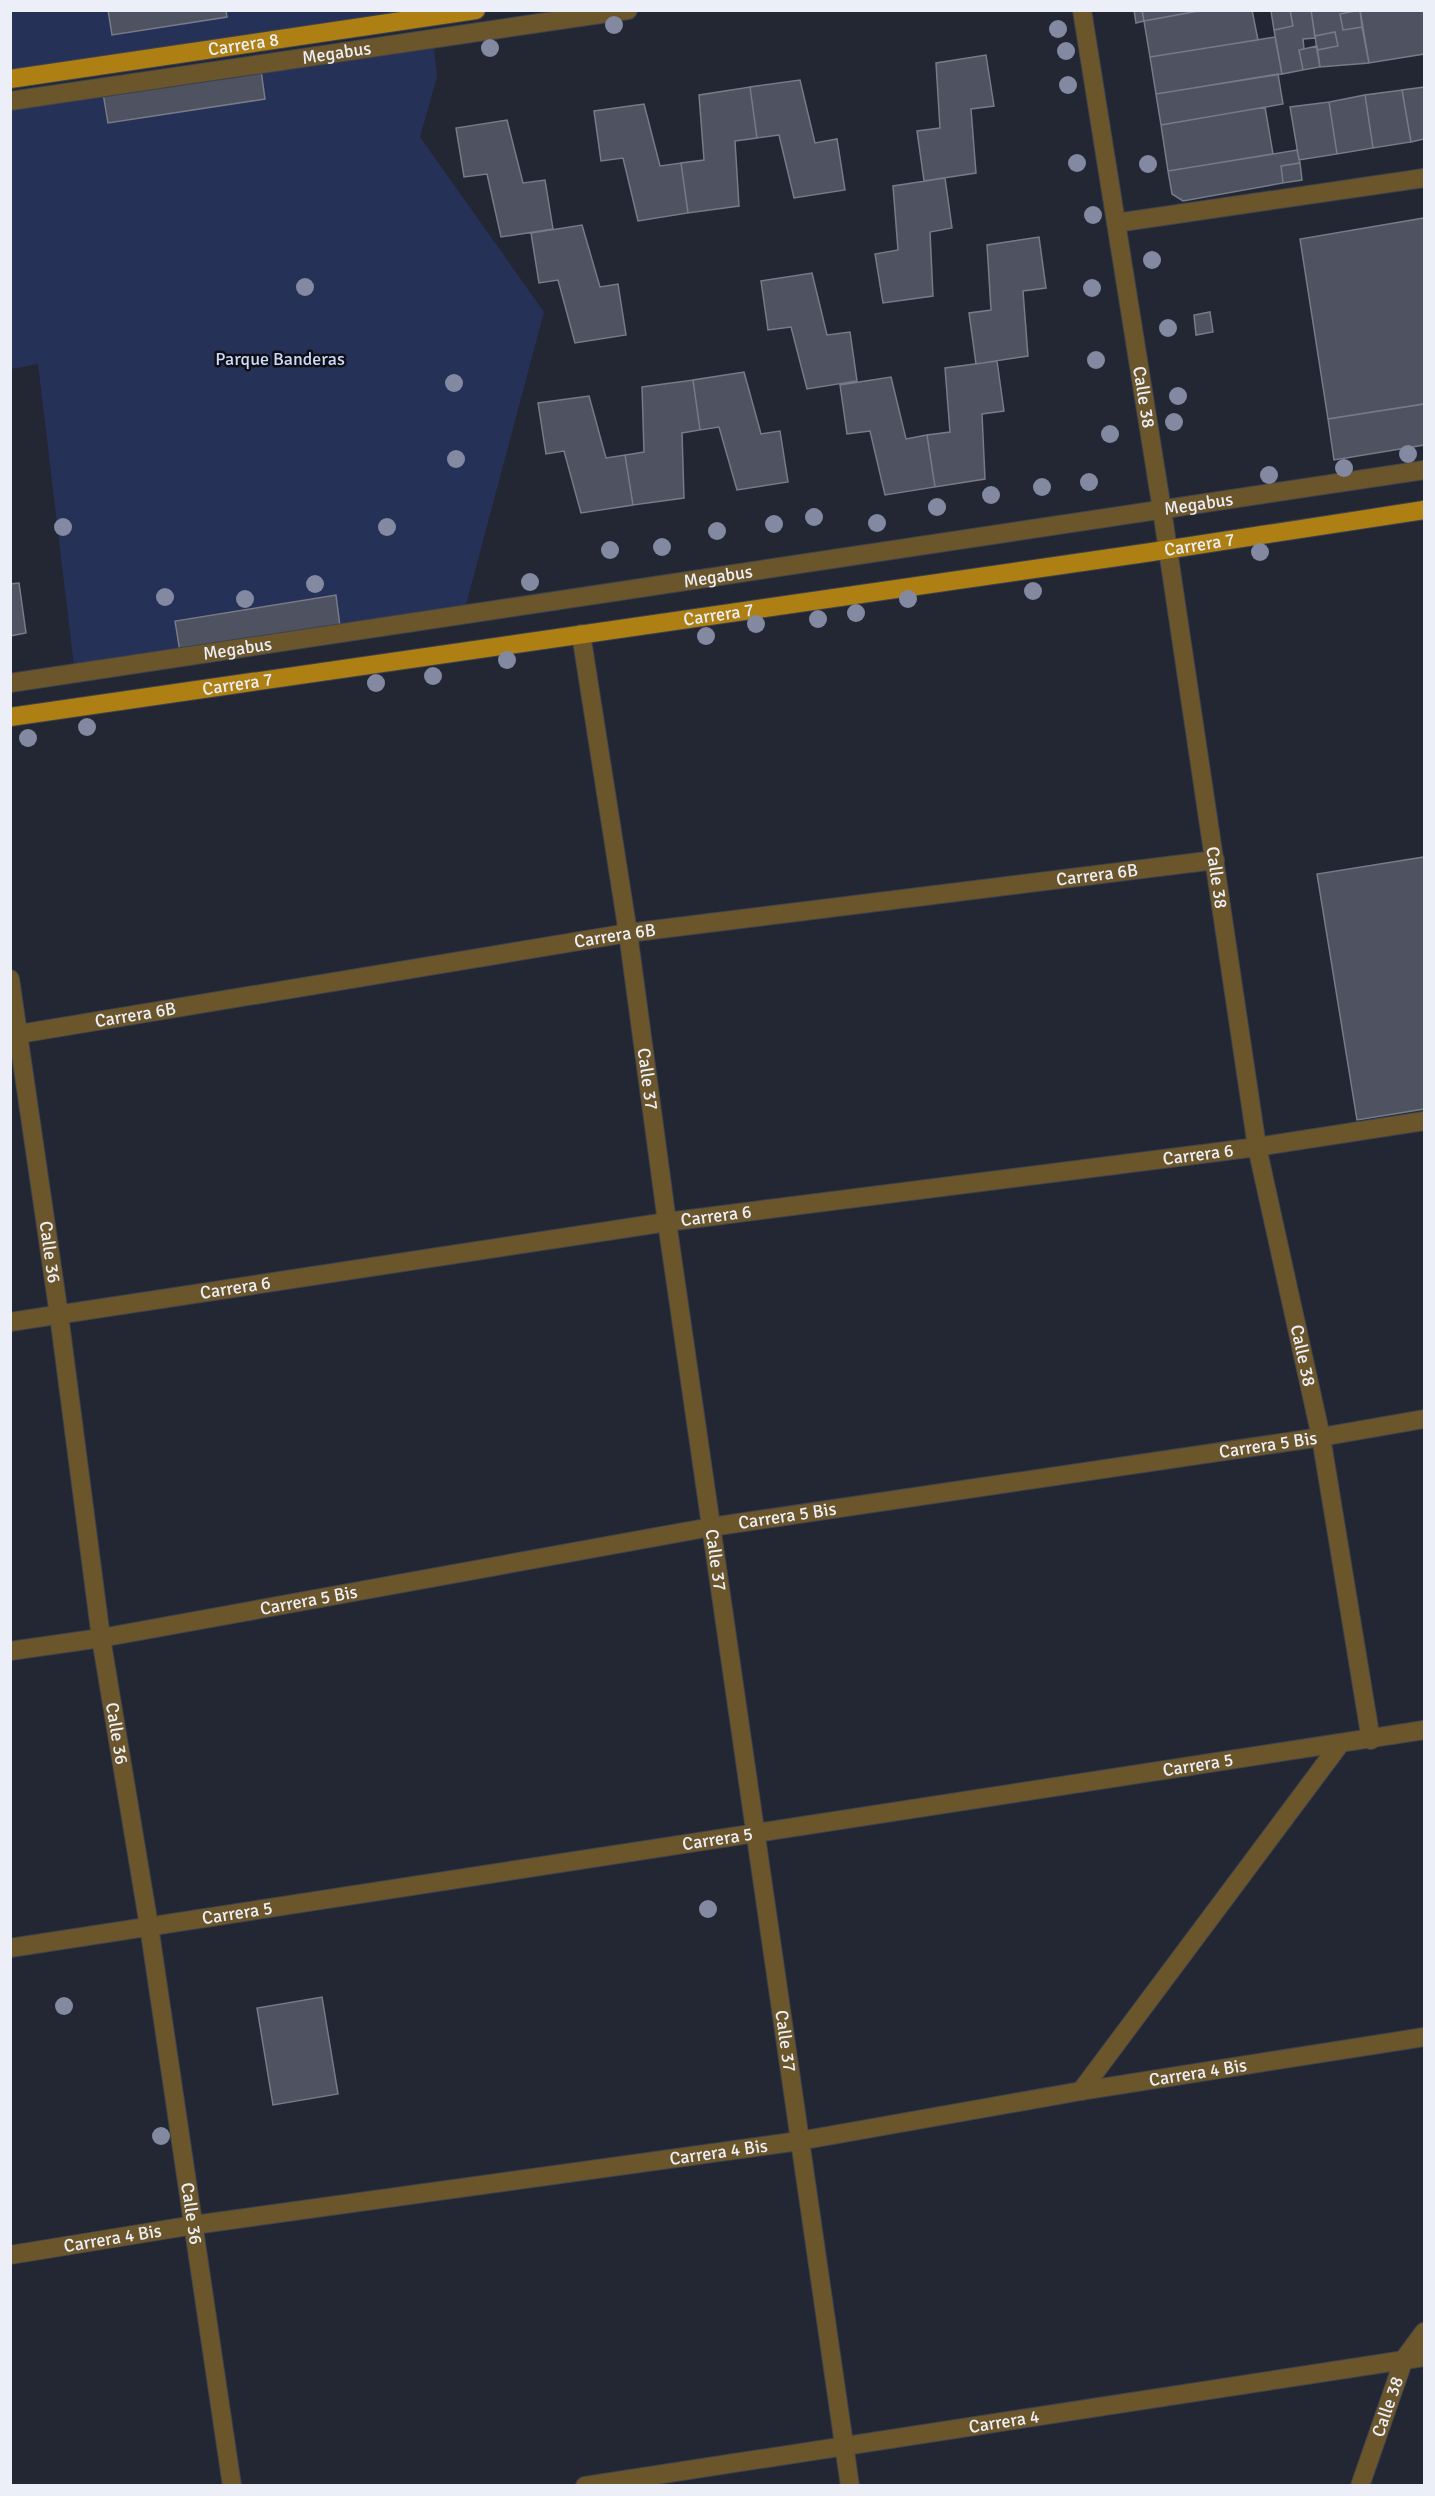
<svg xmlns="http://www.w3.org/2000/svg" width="1435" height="2496" font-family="Signika,sans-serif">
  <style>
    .green { fill: #263157 }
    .building { fill: #4f5361; stroke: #767b89; stroke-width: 1.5 }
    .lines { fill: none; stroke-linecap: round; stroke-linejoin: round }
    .minor-casing { stroke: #3f434e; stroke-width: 20 }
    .major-casing { stroke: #3f434e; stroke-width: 20 }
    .minor { stroke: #6b552a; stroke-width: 18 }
    .major { stroke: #ae8013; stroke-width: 18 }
    .tree { fill: #8289a1 }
    .labels { text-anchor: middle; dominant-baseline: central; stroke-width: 5; stroke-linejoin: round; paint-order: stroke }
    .street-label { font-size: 18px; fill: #eceff7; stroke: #0e1015 }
    .park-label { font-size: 18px; fill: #cfdafb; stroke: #0e1015 }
  </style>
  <rect width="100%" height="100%" fill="#232733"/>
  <path class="green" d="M11,10L476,11L11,79Z
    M433,38L437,77L420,137L544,312L463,616L341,634L335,595L175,620L181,658L75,674L38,364L11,369V101L102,87L108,123L265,100L260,63Z"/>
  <path class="building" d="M108,10H226L227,17L112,35Z
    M1134,10H1142L1144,21L1136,23Z
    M1142,10H1204L1144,21Z
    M1204,10H1252L1258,40L1150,57L1144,21Z
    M1290,10L1293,26L1274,30L1271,11Z
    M1290,10H1311L1315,38L1303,39L1304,49L1299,50L1303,70L1282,74L1274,30L1293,26Z
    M1311,10H1357L1340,14L1343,30L1362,27L1369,63L1320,67L1317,50L1338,46L1335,32L1315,36Z
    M1360,10L1362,27L1343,30L1340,14Z
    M1360,10H1424V54L1369,63Z
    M1335,32L1338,46L1317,50L1315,36Z
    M1275,37L1282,74L1156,94L1150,57Z
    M1317,46L1320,67L1303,70L1299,50Z
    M986,55L994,106L971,109L976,173L924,181L917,131L940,128L936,63Z
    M260,63L265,99L108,123L102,87Z
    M1278,74L1283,104L1161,125L1156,94Z
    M800,80L815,143L837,139L845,190L794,198L779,135L757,138L750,87Z
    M750,87L757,138L735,141L739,206L688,213L681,163L704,160L699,95Z
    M1424,87V139L1411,142L1402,90Z
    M1402,90L1411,142L1373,148L1365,95Z
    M1365,95L1373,148L1337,154L1329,102Z
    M1329,102L1337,154L1299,160L1290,107Z
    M644,104L660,166L681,163L688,213L638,221L623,158L601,161L594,111Z
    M1265,107L1273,154L1168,171L1161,125Z
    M507,120L523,183L545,180L553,229L501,237L487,174L464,177L456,128Z
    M1297,150L1300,163L1281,166L1283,183L1183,201L1172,194L1168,171Z
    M1300,163L1302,180L1283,183L1281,166Z
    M945,178L952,228L930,232L933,296L883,303L875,254L898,250L893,186Z
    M1424,218V404L1328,419L1300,239Z
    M582,225L600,287L618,284L626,335L575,343L558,280L539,283L531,233Z
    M1039,237L1046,288L1023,291L1028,356L976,364L969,313L991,310L987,245Z
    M812,273L827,335L850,332L857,381L807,389L791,327L768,330L761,281Z
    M1210,312L1213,332L1196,335L1194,315Z
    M997,361L1004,411L982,414L985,479L935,487L927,435L950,432L945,368Z
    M744,372L761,434L780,431L788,482L737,490L719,427L700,430L693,380Z
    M891,377L906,439L927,435L935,487L885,495L870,431L847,434L840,385Z
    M693,380L700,430L682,433L684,498L633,505L625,455L644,452L642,387Z
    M589,396L606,458L625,455L633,505L581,513L564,451L546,454L538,403Z
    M1424,404V445L1334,460L1328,419Z
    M19,583L26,633L10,636V584Z
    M336,595L341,634L181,658L175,621Z
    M1424,857V1109L1357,1120L1317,874Z
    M322,1997L338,2094L273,2105L257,2008Z"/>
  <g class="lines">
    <g class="minor-casing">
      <g id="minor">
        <path id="s1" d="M1082,10L1162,510L1257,1147L1321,1437L1371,1740"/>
        <path id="s2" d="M10,101L628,10"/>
        <path d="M1116,223L1424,178"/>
        <path id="s3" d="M581,634L628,933L667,1222L850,2486"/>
        <path id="s4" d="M10,683L1424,470"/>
        <path id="s5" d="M10,979L59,1315L101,1638L149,1926L232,2486"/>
        <path id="s6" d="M19,1034L628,933L1215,860"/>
        <path id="s7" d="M10,1322L667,1222L1257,1147L1424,1121"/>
        <path id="s8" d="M10,1651L101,1638L711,1527L1321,1437L1424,1419"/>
        <path id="s9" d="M10,1948L1424,1730"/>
        <path d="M1081,2091L1340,1744"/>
        <path id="s10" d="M10,2255L194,2225L799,2141L1081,2091L1424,2037"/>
        <path id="s11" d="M585,2486L1424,2357"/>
        <path id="s12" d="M1360,2486L1404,2359L1424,2332"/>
      </g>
    </g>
    <g class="major-casing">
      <g id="major">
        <path id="s13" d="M10,79L476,10"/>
        <path id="s14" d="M10,717L1145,553L1424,510"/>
      </g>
    </g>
    <use href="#minor" class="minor"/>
    <use href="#major" class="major"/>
  </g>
  <g class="tree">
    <circle cx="614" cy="25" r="9"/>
    <circle cx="1058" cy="29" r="9"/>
    <circle cx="490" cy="48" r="9"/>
    <circle cx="1066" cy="51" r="9"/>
    <circle cx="1068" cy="85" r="9"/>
    <circle cx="1077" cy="163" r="9"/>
    <circle cx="1148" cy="164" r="9"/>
    <circle cx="1093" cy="215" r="9"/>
    <circle cx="1152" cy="260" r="9"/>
    <circle cx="305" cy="287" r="9"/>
    <circle cx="1092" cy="288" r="9"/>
    <circle cx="1168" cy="328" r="9"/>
    <circle cx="1096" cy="360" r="9"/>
    <circle cx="454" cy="383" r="9"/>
    <circle cx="1178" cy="396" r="9"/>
    <circle cx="1174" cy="422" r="9"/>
    <circle cx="1110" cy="434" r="9"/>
    <circle cx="1408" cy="454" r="9"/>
    <circle cx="456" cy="459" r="9"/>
    <circle cx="1344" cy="468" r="9"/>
    <circle cx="1269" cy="475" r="9"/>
    <circle cx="1089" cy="482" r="9"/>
    <circle cx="1042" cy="487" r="9"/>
    <circle cx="991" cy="495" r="9"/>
    <circle cx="937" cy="507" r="9"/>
    <circle cx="814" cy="517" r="9"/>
    <circle cx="877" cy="523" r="9"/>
    <circle cx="774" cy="524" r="9"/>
    <circle cx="63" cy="527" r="9"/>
    <circle cx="387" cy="527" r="9"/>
    <circle cx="717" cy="531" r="9"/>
    <circle cx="662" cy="547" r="9"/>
    <circle cx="610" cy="550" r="9"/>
    <circle cx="1260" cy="552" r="9"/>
    <circle cx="530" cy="582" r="9"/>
    <circle cx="315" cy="584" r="9"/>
    <circle cx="1033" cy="591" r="9"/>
    <circle cx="165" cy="597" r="9"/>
    <circle cx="245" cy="599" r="9"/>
    <circle cx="908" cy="599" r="9"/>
    <circle cx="856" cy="613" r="9"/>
    <circle cx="818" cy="619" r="9"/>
    <circle cx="756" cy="624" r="9"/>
    <circle cx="706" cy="636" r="9"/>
    <circle cx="507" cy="660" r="9"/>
    <circle cx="433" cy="676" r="9"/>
    <circle cx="376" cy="683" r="9"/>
    <circle cx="87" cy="727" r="9"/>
    <circle cx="28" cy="738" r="9"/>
    <circle cx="708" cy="1909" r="9"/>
    <circle cx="64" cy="2006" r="9"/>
    <circle cx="161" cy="2136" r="9"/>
  </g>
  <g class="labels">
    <g class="street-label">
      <text stroke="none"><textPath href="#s13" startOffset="236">Carrera 8</textPath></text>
      <text stroke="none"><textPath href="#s2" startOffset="330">Megabus</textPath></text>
      <text stroke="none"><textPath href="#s1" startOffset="392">Calle 38</textPath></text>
      <text stroke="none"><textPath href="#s4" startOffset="1202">Megabus</textPath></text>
      <text stroke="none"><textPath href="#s14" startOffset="1202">Carrera 7</textPath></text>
      <text stroke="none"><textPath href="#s4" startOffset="716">Megabus</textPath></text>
      <text stroke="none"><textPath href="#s14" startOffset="716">Carrera 7</textPath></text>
      <text stroke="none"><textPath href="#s4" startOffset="230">Megabus</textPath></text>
      <text stroke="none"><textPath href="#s14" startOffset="230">Carrera 7</textPath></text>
      <text stroke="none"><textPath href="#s6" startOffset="1090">Carrera 6B</textPath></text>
      <text stroke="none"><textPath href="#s1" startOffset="878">Calle 38</textPath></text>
      <text stroke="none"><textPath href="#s6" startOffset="604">Carrera 6B</textPath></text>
      <text stroke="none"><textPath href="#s6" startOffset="118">Carrera 6B</textPath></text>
      <text stroke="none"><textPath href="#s3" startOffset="450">Calle 37</textPath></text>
      <text stroke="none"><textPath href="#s7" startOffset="1200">Carrera 6</textPath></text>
      <text stroke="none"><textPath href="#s7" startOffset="714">Carrera 6</textPath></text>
      <text stroke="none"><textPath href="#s5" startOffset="276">Calle 36</textPath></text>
      <text stroke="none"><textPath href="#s7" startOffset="228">Carrera 6</textPath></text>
      <text stroke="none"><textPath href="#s1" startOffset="1364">Calle 38</textPath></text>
      <text stroke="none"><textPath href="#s8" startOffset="1275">Carrera 5 Bis</textPath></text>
      <text stroke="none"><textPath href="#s8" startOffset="789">Carrera 5 Bis</textPath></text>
      <text stroke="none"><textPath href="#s3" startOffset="936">Calle 37</textPath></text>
      <text stroke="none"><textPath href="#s8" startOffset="303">Carrera 5 Bis</textPath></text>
      <text stroke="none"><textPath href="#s5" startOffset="762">Calle 36</textPath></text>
      <text stroke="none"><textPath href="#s9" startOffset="1202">Carrera 5</textPath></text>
      <text stroke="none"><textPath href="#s9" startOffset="716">Carrera 5</textPath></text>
      <text stroke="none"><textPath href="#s9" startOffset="230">Carrera 5</textPath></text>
      <text stroke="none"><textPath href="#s3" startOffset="1422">Calle 37</textPath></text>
      <text stroke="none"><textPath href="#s10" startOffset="1202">Carrera 4 Bis</textPath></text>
      <text stroke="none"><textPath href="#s10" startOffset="716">Carrera 4 Bis</textPath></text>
      <text stroke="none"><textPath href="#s5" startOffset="1248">Calle 36</textPath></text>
      <text stroke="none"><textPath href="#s10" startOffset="104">Carrera 4 Bis</textPath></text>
      <text stroke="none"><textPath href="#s12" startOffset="84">Calle 38</textPath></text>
      <text stroke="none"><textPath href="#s11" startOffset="424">Carrera 4</textPath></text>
    </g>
    <g class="park-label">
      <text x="280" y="359">Parque Banderas</text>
    </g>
  </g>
  <rect width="1435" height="2496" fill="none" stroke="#eceff7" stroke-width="24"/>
</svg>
